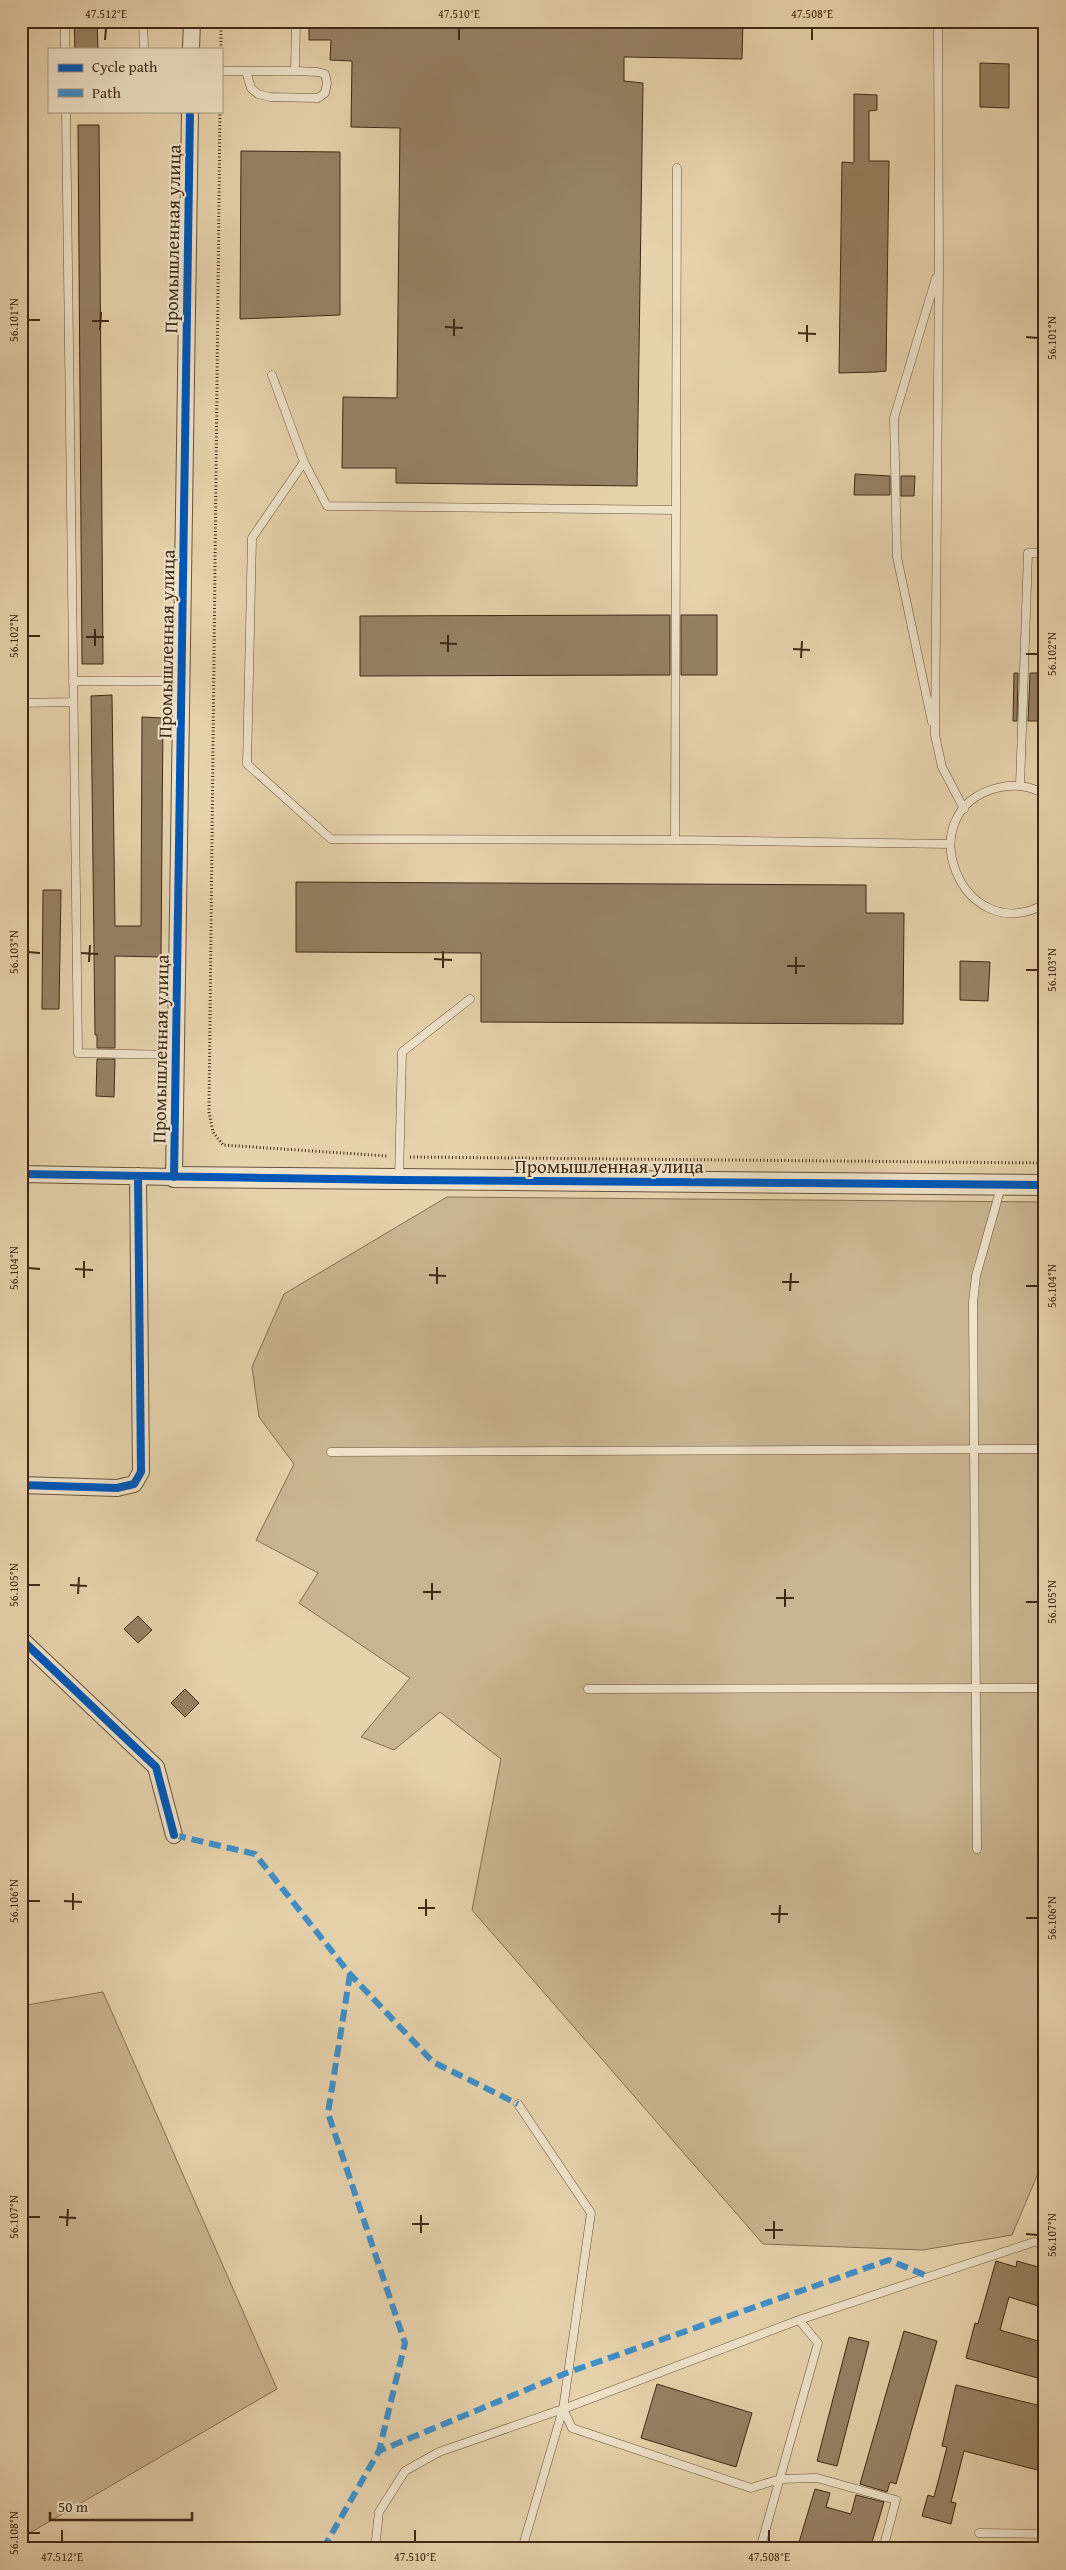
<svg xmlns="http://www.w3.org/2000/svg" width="1066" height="2570" font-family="'Gentium Book Plus',serif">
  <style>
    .green { fill: #cab592; stroke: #856f54 }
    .building { fill: #968164; stroke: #402915 }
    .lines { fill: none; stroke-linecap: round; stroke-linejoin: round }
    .service-casing { stroke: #6a533b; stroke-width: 9 }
    .minor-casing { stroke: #6a533b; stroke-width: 18 }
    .tertiary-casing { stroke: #6a533b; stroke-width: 22 }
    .path { stroke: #402915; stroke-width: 3; stroke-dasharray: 1 2.5; stroke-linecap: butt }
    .service { stroke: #efe2c9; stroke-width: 8 }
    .minor { stroke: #efe2c9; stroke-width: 16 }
    .tertiary { stroke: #efe2c9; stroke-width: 20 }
    .quiet { stroke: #3f8fc8; stroke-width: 6; stroke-dasharray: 12 6; stroke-linecap: butt }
    .cycleway-casing { stroke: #efe2c9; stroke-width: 11 }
    .cycleway { stroke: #0057b8; stroke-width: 8 }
    .ticks { fill: none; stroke: #402915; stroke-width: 2 }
    .labels { text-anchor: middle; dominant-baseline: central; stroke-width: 4; stroke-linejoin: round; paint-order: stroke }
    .street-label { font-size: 19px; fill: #402915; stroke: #efe2c9 }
    .neatline { fill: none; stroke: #402915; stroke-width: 2 }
    .ticks-label { font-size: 12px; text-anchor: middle; fill: #402915 }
  </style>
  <rect width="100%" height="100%" fill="#e6d2ac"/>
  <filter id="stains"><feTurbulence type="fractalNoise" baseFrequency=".004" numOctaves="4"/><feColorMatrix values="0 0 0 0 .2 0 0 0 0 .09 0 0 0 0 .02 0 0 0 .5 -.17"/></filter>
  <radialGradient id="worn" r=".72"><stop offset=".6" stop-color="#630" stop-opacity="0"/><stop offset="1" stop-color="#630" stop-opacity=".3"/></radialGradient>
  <path class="green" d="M447,1197L1045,1202V2157L1012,2235L923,2250L763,2244L472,1910L501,1759L440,1712L394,1750L361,1737L410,1678L299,1603L318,1573L256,1540L294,1464L259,1417L252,1367L284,1294Z
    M103,1992L277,2389L21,2538V2006Z"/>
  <path class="building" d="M74,21H97L98,49H75Z
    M309,21H743L742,59L624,57V81L643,83L637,486L396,483V468H342L343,397L397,398L400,128L351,127L352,61L330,60L331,40H309Z
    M980,63L1009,64V108L980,107Z
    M854,94L877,95V110L869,111V161H889L886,371L876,372L839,373L842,162L854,163Z
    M78,125H99L103,664H82Z
    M241,151L340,152V315L240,319Z
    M855,474L890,476V495H854Z
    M901,476H915L914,496H901Z
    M670,615V675L360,676V616Z
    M681,615H717V675H681Z
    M1014,673H1018L1017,721H1013Z
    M1030,673H1045V721H1028Z
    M112,695L115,926H141L142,717L163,718L161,957L115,956V1048H97V1035H95L91,696Z
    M296,882L866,885V913H904L903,1024L481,1022V953L296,952Z
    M43,890H61L59,1009H42Z
    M960,961L990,962L988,1001L960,1000Z
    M97,1059H115L114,1097L96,1096Z
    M138,1616L152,1630L138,1643L124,1629Z
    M185,1689L199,1703L185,1717L171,1703Z
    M996,2261L1016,2267L1017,2261L1045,2269V2308L1009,2297L1000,2330L1045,2343V2380L966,2358L975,2323L978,2324Z
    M904,2331L937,2341L896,2484L890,2482L887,2492L860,2484Z
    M849,2337L869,2342L837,2466L817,2461Z
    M657,2384L752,2413L736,2467L641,2438Z
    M956,2385L1045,2407V2472L964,2451L951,2502L956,2503L951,2524L922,2516L928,2495L934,2497L947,2447L942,2446Z
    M815,2489L830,2493L826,2507L851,2514L856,2495L884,2502L870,2549H797Z"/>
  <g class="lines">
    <g class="service-casing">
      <path id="service" d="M65,21V49
        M143,21L144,49
        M938,21L939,269L935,735L942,767L964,809
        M221,71H295L296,21
        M246,71L251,88L258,94L270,97L318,98L325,93L327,83L325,74L318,72L295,71
        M66,111L78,1053L177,1055
        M272,375L304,462L327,506L676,510
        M304,462L252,538L247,764L331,839L675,840L950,844
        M73,681H182
        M21,703L73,702
        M932,722L897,557L894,418L936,278
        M1020,786L1028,553H1045
        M1045,795C1031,785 1012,784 997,788C907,811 962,950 1045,904
        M675,840L677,168
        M399,1178L402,1052L470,999
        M331,1452L1045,1449
        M588,1689L1045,1688
        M977,1849L973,1302L976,1276L1001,1187
        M518,2104L591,2213L563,2409L572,2428L751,2488L780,2479L817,2478L896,2500L883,2549
        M799,2320L1034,2242L1045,2245
        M979,2533L1045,2534
        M375,2549L379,2512L405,2471L439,2452L563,2409L799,2320L818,2343L760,2549
        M522,2549L563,2409"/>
    </g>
    <g class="minor-casing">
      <path id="minor" d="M191,49L192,21
        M21,1174L174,1177L190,111
        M21,1485L117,1488L134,1484L141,1472L138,1176
        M21,1639L156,1767L174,1835"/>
    </g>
    <g class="tertiary-casing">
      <path id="tertiary" d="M174,1177L1045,1185"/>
    </g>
    <path class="path" d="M221,49V21
      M220,111L209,1112L213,1132L223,1145L387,1156
      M410,1157L1045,1163"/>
    <use href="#service" class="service"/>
    <use href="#minor" class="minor"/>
    <use href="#tertiary" class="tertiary"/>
    <path class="quiet" d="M174,1835L255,1854L350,1974L433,2062L518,2104
      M350,1974L328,2113L405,2343L379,2451
      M323,2549L379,2451L569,2372L889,2260L927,2276"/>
    <g class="cycleway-casing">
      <path id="cycleway" d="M21,1174L399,1180L1045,1185
        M174,1177L190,111
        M21,1485L117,1488L134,1484L141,1472L138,1176
        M21,1639L156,1767L174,1835"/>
    </g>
    <use href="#cycleway" class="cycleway"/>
  </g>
  <path class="ticks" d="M105,40L106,28M459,40V28M812,40V28M28,320H40M92,321H109M445,327L463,328M100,330L101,312M798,333L816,334M454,336V319M1026,337L1038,338M807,342V325M28,636H40M86,637H104M440,643L457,644M95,646V629M793,649L810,650M448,652V635M1026,654H1038M801,658L802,641M28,952L40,953M81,953L98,954M434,959L452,960M89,962L90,945M787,966H805M443,968V951M1026,970H1038M796,974V957M28,1268L40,1269M75,1269L93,1270M429,1275L446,1276M84,1278V1261M782,1282H799M437,1284V1267M1026,1286H1038M790,1291L791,1273M28,1585H40M70,1585L87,1586M423,1592H441M78,1594L79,1577M776,1598H794M432,1600V1583M1026,1602H1038M785,1607V1589M28,1901H40M64,1901L82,1902M418,1908H435M73,1910V1893M771,1914H788M426,1916V1899M1026,1918H1038M779,1923L780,1905M28,2217H40M59,2217L76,2218M412,2224H429M67,2226L68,2209M765,2230H783M421,2233V2215M1026,2234L1038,2235M774,2239V2221M28,2533H40M62,2542V2530M415,2542V2530M769,2542V2530"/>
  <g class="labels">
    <g class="street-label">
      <text transform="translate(172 239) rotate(-89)">Промышленная улица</text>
      <text transform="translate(166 644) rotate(-89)">Промышленная улица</text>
      <text transform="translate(160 1049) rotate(-89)">Промышленная улица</text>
      <text x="609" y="1166">Промышленная улица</text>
    </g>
  </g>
  <rect width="1066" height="2570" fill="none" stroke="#e6d2ac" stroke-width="55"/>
  <rect x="48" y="48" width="175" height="65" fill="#efe2c9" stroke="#a99881"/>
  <rect x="58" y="64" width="25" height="8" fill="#0057b8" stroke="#a99881"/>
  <text x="92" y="72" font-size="15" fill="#402915">Cycle path</text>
  <rect x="58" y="89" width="25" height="8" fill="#3f8fc8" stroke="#a99881"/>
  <text x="92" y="98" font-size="15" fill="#402915">Path</text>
  <path d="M50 2512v8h142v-8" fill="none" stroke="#402915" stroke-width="2.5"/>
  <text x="58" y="2512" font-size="15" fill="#402915" stroke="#efe2c9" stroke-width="4" paint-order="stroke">50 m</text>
  <rect x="28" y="28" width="1010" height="2514" class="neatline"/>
  <g class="ticks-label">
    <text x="106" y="18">47.512°E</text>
    <text x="459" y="18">47.510°E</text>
    <text x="812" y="18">47.508°E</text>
    <text transform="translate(14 320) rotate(-90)" y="4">56.101°N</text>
    <text transform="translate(1052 338) rotate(-90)" y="4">56.101°N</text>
    <text transform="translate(14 636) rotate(-90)" y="4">56.102°N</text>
    <text transform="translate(1052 654) rotate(-90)" y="4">56.102°N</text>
    <text transform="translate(14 952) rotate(-90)" y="4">56.103°N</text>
    <text transform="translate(1052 970) rotate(-90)" y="4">56.103°N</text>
    <text transform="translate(14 1268) rotate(-90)" y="4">56.104°N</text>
    <text transform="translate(1052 1286) rotate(-90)" y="4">56.104°N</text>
    <text transform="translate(14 1585) rotate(-90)" y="4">56.105°N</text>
    <text transform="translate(1052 1602) rotate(-90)" y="4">56.105°N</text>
    <text transform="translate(14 1901) rotate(-90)" y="4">56.106°N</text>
    <text transform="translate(1052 1918) rotate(-90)" y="4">56.106°N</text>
    <text transform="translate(14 2217) rotate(-90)" y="4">56.107°N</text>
    <text transform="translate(1052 2235) rotate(-90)" y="4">56.107°N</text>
    <text transform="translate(14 2533) rotate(-90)" y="4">56.108°N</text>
    <text x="62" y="2561">47.512°E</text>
    <text x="415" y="2561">47.510°E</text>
    <text x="769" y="2561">47.508°E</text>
  </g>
  <rect width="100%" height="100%" filter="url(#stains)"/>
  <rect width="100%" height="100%" fill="url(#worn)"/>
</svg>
